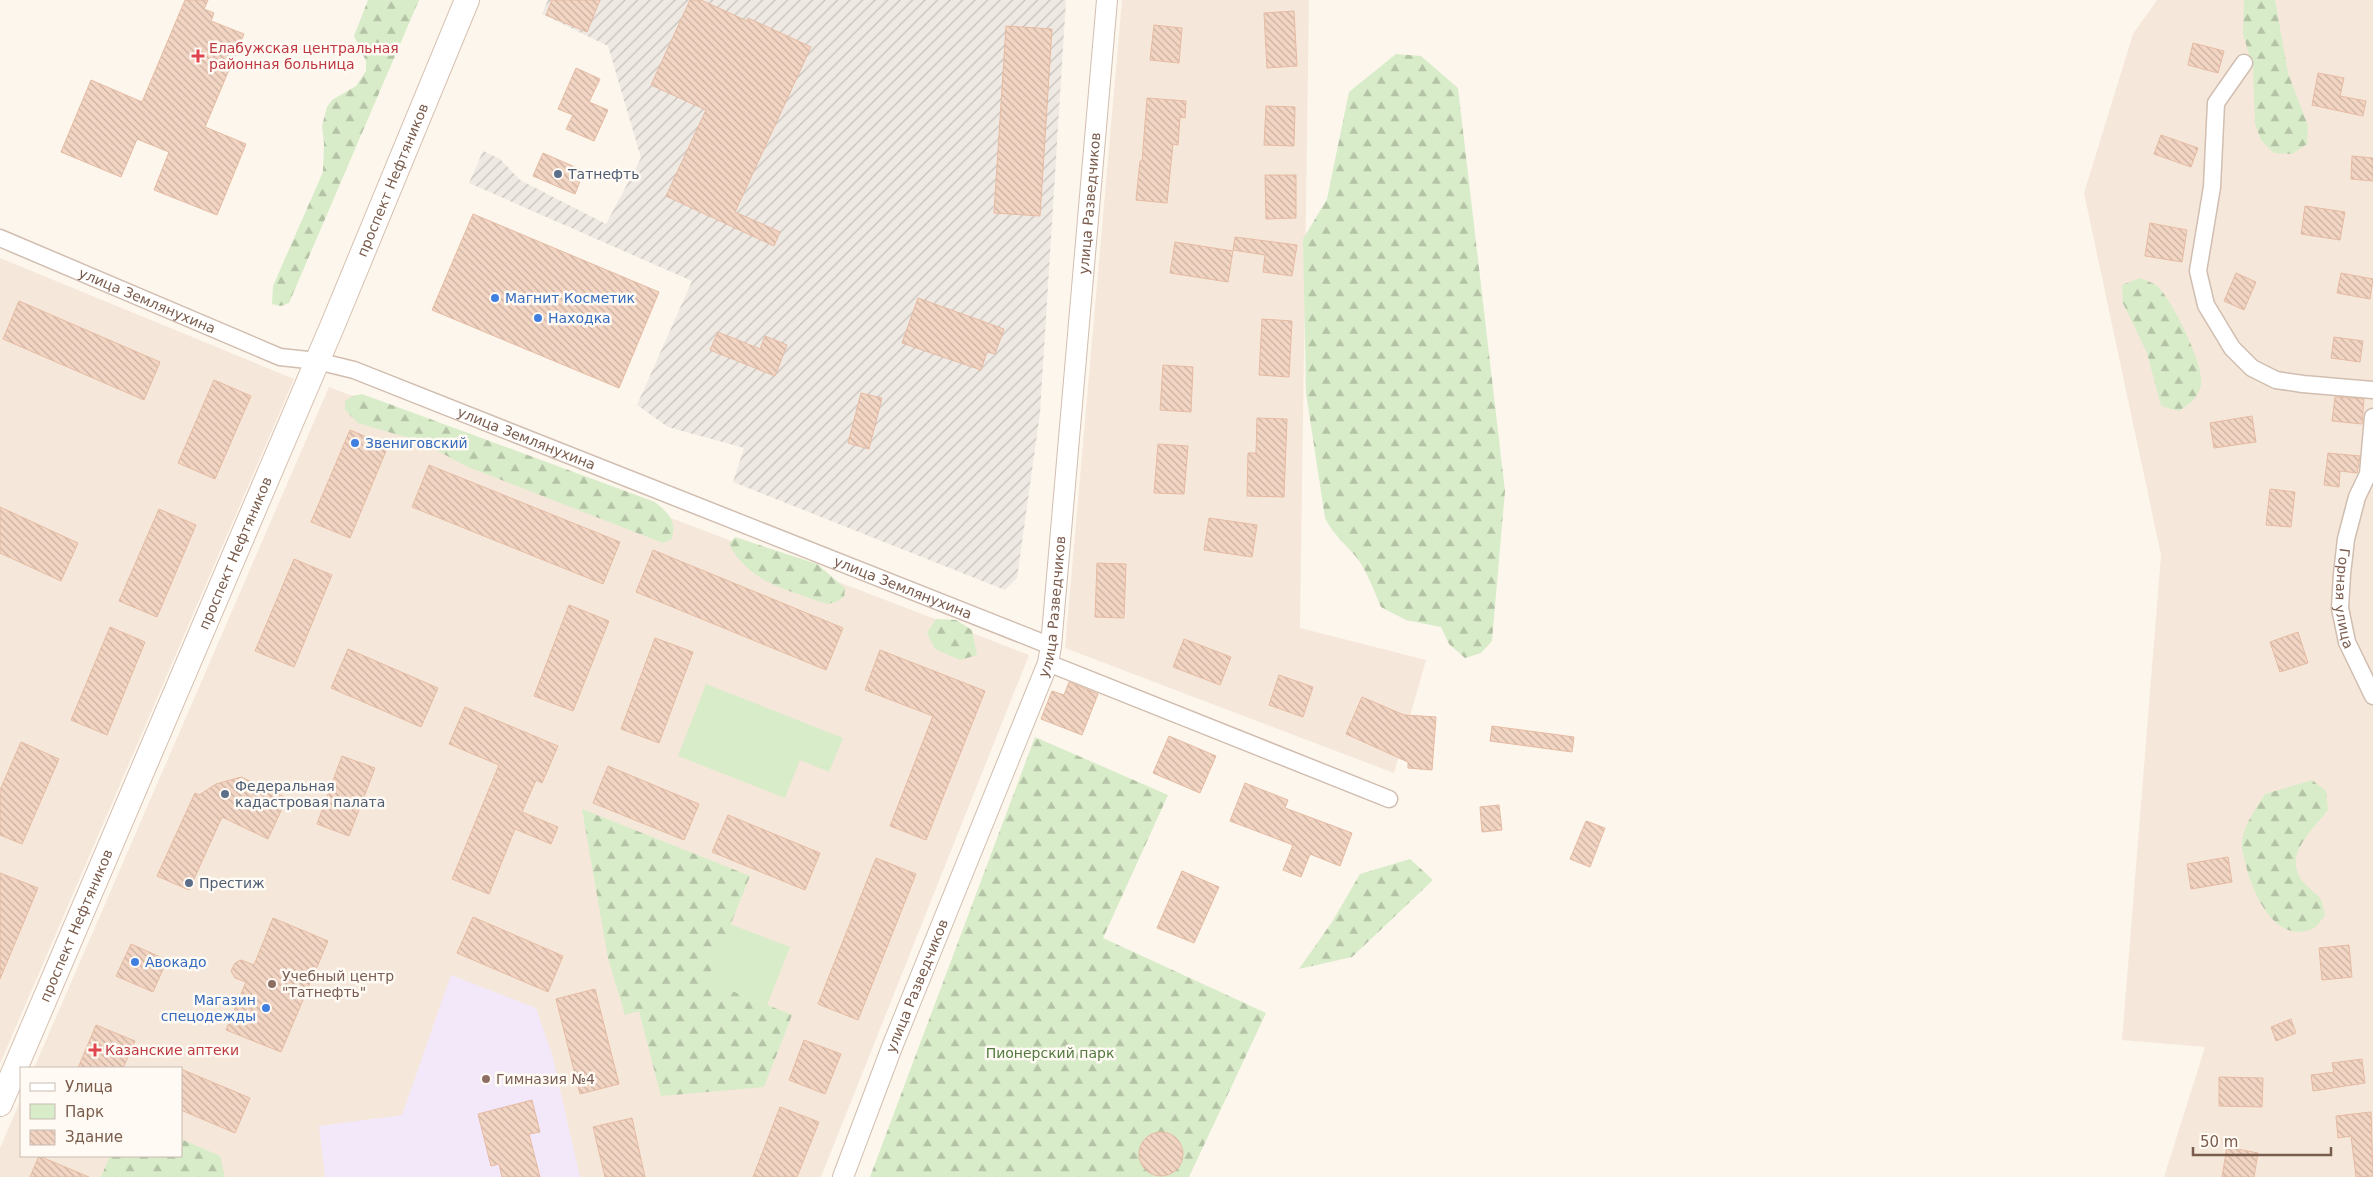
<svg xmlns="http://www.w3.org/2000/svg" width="2373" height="1177" font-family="'DejaVu Sans',sans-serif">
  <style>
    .residential { fill: #f5e8da }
    .industrial { fill: url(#industrial-furrows) }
    .education { fill: #f3e8fa }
    .forest { fill: url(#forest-firs) }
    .park { fill: #d8ecc9 }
    .building { fill: url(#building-back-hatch); stroke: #e6bba3 }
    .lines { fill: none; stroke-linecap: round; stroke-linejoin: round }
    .minor-casing { stroke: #d1beb0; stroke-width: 19 }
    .tertiary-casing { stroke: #d1beb0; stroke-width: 22 }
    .secondary-casing { stroke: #d6c0b0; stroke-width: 26 }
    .minor { stroke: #fff; stroke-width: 16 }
    .tertiary { stroke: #fff; stroke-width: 20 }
    .secondary { stroke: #fff; stroke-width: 24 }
    .health-dot { fill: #e0444e; stroke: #fffaf3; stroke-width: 2 }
    .service-dot { fill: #5c6f8a; stroke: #fffaf3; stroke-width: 2 }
    .shop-dot { fill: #3f7fe0; stroke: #fffaf3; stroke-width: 2 }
    .education-dot { fill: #8d6e63; stroke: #fffaf3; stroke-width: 2 }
    .labels { text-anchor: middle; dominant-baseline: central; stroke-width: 5; stroke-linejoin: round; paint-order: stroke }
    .health-label { font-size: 14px; fill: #be3a42; stroke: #fffaf3; text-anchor: start }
    .service-label { font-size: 14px; fill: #4e5e75; stroke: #fffaf3; text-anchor: start }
    .street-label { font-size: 14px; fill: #7a5c4d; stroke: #fffaf3 }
    .shop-label { font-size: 14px; fill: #366cbe; stroke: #fffaf3; text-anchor: start }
    .education-label { font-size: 14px; fill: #785e54; stroke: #fffaf3; text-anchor: start }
    .park-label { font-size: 14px; fill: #537a41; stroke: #fffaf3 }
  </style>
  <defs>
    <pattern id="industrial-furrows" width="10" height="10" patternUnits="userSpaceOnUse" patternTransform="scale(1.25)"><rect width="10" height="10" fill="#efe9e4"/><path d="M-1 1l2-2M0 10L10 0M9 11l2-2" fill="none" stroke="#c7c0bb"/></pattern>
    <pattern id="forest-firs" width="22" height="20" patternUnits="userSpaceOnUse" patternTransform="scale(1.25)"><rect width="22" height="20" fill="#d8ecc9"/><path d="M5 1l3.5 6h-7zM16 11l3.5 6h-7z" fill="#b4c2a5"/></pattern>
    <pattern id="building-back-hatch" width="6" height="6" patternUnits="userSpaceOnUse" patternTransform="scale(1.25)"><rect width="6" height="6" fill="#f3d5c3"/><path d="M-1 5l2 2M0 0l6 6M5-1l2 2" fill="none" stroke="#cab0a1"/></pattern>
  </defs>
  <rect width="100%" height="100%" fill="#fdf6ec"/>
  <path class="residential" d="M1122,0H1309L1300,628L1426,660L1394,773L1065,648Z
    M2157,0H2373V1177H2164L2205,1047L2122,1040L2161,555L2084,193L2133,34Z
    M0,258L294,379L0,1064Z
    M329,387L1029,655L821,1177H0V1148L21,1099V1156H181V1068H34Z"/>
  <path class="industrial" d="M548,0H1066L1040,413L1017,578L1005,590L733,482L744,448L668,427L637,405L692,281L469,183L483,151L500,159L520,180L606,224L641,158L608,46L542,14Z"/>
  <path class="education" d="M451,975L536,1008L552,1054L580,1177H325L319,1126L402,1115Z"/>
  <path class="forest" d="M368,0H419L289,303L281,306L272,304L273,286L323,172L324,144L322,126L327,107L332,100L356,86L366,71V61L354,36Z
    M2244,0H2275L2288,73L2308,126L2307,144L2292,154L2274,153L2261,140L2255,124L2253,68L2243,34Z
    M1396,54L1421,56L1458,88L1505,491L1492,641L1481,653L1465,658L1449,644L1441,627L1406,620L1381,607C1374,591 1368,573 1357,558C1345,543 1334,536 1325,518L1306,393L1303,239L1327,199L1349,92Z
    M2140,278C2145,281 2153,282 2157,286C2172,299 2205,366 2201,385C2198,399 2189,404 2179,411L2161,406L2147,353L2123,303L2122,285Z
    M362,394L655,502C668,513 678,521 671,540L663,543L468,467L419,441L358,423L345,410V401L353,396Z
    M735,537L817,564L845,588L844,597L836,602L827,604C789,590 749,583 729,544Z
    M936,619L956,620L972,630L977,655L960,660L935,649L927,633Z
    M1035,737L1168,795L1103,938L1266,1013L1189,1177H870Z
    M2312,780L2326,791L2328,810C2310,833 2279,859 2307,886C2321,899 2321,895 2325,915C2322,919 2317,927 2312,929C2274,945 2251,890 2245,861C2244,856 2241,848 2242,843C2243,825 2256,809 2265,794Z
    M582,809L750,876L708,981L792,1015L764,1087L661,1096L639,1011L625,1015L608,958Z
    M1410,859L1433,880L1352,957L1299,969L1332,922L1360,874Z
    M181,1139L220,1156L225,1177H101L110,1156H181Z"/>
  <path class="park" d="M706,684L843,738L829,772L800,760L785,798L678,756Z
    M730,924L790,947L767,1005L707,981Z"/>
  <path class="building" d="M185,0H208L204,9L214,13L211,21L244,34L205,127L246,144L217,215L154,190L169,152L137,139L121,177L61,152L91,80L142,102Z
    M552,0H600L587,32L546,15Z
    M690,0H701L747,21L748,18L811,47L735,212L780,232L774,246L666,196L706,110L651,85Z
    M1294,11L1297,66L1267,68L1264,13Z
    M1154,25L1182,28L1179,63L1150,60Z
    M1006,26L1052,29L1040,216L994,213Z
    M2193,43L2224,51L2218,73L2188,65Z
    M576,68L600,79L589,102L608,110L594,141L566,129L573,115L558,109Z
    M2318,73L2344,78L2340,96L2366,101L2363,116L2312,105Z
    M1147,98L1186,101L1185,118L1180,117L1178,145L1173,144L1167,203L1136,200L1140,161H1142Z
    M1266,106L1295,107L1294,146L1264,145Z
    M2161,135L2198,148L2191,167L2154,154Z
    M543,153L584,171L575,194L533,176Z
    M2352,156L2373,158V181L2351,179Z
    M1265,175H1296V218L1266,219Z
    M2305,206L2345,212L2340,240L2301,234Z
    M473,214L659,292L619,388L432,310Z
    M2150,223L2187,230L2182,262L2145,256Z
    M1235,237L1297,245L1292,276L1263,272L1265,255L1233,250Z
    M1175,242L1233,251L1228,282L1170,273Z
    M2236,273L2256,282L2244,310L2224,301Z
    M2341,273L2373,279L2370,299L2337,293Z
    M918,298L1004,329L995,354L987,352L981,370L902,343Z
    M19,301L160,362L144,400L3,339Z
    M1262,319L1292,321L1289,377L1259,375Z
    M718,332L760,349L765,336L787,345L775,376L710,350Z
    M2334,337L2363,341L2360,362L2331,358Z
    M1163,365L1193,367L1191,412L1160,410Z
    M214,380L251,396L215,479L178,463Z
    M861,393L882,398L869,449L848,443Z
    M2335,397L2364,399L2362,424L2332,421Z
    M2252,416L2256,442L2214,448L2210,423Z
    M1257,418L1287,419L1284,497L1247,496L1248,453H1256Z
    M350,430L388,446L350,538L311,522Z
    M1158,444L1188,446L1184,494L1154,493Z
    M2328,453L2360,456L2357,473L2340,471L2339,487L2324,485Z
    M429,465L620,542L603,584L412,507Z
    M2270,489L2295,492L2291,527L2266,525Z
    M0,507L78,543L61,581L0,553Z
    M159,509L196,525L157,617L119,601Z
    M1209,518L1257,525L1252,557L1204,550Z
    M653,550L843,628L826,670L636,592Z
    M294,559L332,575L294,667L255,651Z
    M1097,563L1126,564L1124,618L1095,617Z
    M569,605L609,621L573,711L534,696Z
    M110,627L145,642L107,735L71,720Z
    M2298,632L2308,663L2280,672L2270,642Z
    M655,638L693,652L659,743L621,729Z
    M1184,639L1231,657L1220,685L1173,667Z
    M348,649L438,688L421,727L331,688Z
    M880,650L985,691L926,840L890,826L933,716L865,690Z
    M1279,675L1313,687L1303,717L1269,705Z
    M1069,682L1098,694L1082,735L1041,719L1052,691L1064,695Z
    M1362,697L1404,715L1436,717L1432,770L1408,768V762L1346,734Z
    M465,707L558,746L542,783L536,780L522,812L558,827L551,844L515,829L489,894L452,879L499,765L449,744Z
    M1492,726L1574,737L1572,752L1490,741Z
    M1169,736L1216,756L1200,793L1153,773Z
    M21,742L59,759L22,844L0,835V790Z
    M342,756L375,768L349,836L317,824Z
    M608,766L699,804L684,840L593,803Z
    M241,777L287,798L268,839L222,817L189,890L157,876L195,793L199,795L216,784Z
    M1245,783L1288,800L1285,808L1352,833L1340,866L1310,854L1301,877L1283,870L1293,845L1230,821Z
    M1499,805L1502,830L1482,832L1480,807Z
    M728,815L820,853L805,890L712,852Z
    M1586,821L1605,828L1590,867L1570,859Z
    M2228,857L2232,882L2191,889L2187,864Z
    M876,858L916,874L858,1020L818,1004Z
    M1182,871L1219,887L1194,943L1157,928Z
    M0,873L38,888L0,979Z
    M473,917L563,956L548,992L457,953Z
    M273,918L328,941L281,1052L226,1030L246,982L235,978L231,971L235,963L241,960L254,965Z
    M131,944L167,960L153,992L116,976Z
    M2349,945L2352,977L2322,980L2319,948Z
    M595,989L619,1084L580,1094L556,999Z
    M2291,1019L2296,1033L2276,1041L2271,1027Z
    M96,1025L135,1041L123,1068H78Z
    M804,1040L841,1054L825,1094L789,1080Z
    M2362,1059L2365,1083L2313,1091L2311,1075L2334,1072L2332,1063Z
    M181,1069L250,1098L235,1133L181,1110Z
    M2219,1077L2263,1078L2262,1107L2219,1106Z
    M532,1100L540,1132L529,1134L540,1177H502L499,1164L491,1166L478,1114Z
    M780,1107L819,1122L797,1177H753Z
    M2371,1112L2373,1176L2356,1177L2351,1136L2338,1138L2336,1116Z
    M632,1118L645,1177H605L593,1127Z
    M1139 1154a22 22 0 1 1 44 0a22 22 0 1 1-44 0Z
    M2227,1147L2258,1153L2254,1177H2222Z
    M39,1156L89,1177H30Z"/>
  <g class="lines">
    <g class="minor-casing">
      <g id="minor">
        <path d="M2244,63L2216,103L2212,187L2198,271L2206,305L2232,348L2252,368L2276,380L2303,384L2373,390"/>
        <path id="s1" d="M0,238L280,357L317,361L354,370L1051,646"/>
        <path id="s2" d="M2373,417L2368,474L2357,497L2346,539L2342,574L2340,608L2347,642L2373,696"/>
        <path d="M1048,663L1389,799"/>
      </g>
    </g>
    <g class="tertiary-casing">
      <g id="tertiary">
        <path id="s3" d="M843,1177L892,1047L1048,663L1051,646L1107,0"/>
      </g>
    </g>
    <g class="secondary-casing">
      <g id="secondary">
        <path id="s4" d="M0,1104L334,322L467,0"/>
      </g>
    </g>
    <use href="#minor" class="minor"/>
    <use href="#tertiary" class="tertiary"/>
    <use href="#secondary" class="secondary"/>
  </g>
  <g class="health-dot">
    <path d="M195.5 48.5h5v5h5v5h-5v5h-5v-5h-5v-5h5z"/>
    <path d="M92.5 1042.5h5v5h5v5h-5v5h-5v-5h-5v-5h5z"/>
  </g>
  <g class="service-dot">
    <circle cx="558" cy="174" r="5"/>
    <circle cx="225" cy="794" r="5"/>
    <circle cx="189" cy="883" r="5"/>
  </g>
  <g class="shop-dot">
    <circle cx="495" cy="298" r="5"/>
    <circle cx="538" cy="318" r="5"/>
    <circle cx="355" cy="443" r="5"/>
    <circle cx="135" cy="962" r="5"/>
    <circle cx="266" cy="1008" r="5"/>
  </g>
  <g class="education-dot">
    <circle cx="272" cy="984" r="5"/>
    <circle cx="486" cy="1079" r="5"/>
  </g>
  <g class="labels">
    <g class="health-label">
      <text x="209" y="48">Елабужская центральная<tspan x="209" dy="16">районная больница</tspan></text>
      <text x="105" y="1050">Казанские аптеки</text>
    </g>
    <g class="service-label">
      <text x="568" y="174">Татнефть</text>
      <text x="235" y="786">Федеральная<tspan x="235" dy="16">кадастровая палата</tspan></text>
      <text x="199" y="883">Престиж</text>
    </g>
    <g class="street-label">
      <text stroke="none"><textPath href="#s4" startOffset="1004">проспект Нефтяников</textPath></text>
      <text stroke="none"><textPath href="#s3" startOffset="1015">улица Разведчиков</textPath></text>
      <text stroke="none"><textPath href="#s1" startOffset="160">улица Землянухина</textPath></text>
      <text stroke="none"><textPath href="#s1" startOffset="565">улица Землянухина</textPath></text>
      <text stroke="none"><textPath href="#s4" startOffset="599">проспект Нефтяников</textPath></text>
      <text stroke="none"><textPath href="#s1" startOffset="970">улица Землянухина</textPath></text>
      <text stroke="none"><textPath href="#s2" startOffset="186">Горная улица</textPath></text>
      <text stroke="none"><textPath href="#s3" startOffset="610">улица Разведчиков</textPath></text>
      <text stroke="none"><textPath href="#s4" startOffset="194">проспект Нефтяников</textPath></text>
      <text stroke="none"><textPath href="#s3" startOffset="205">улица Разведчиков</textPath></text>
    </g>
    <g class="shop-label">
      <text x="505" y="298">Магнит Косметик</text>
      <text x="548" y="318">Находка</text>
      <text x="365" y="443">Звениговский</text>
      <text x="145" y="962">Авокадо</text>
      <text x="256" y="1000" text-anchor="end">Магазин<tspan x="256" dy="16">спецодежды</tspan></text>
    </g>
    <g class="education-label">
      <text x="282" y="976">Учебный центр<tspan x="282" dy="16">"Татнефть"</tspan></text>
      <text x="496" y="1079">Гимназия №4</text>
    </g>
    <g class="park-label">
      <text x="1050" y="1053">Пионерский парк</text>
    </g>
  </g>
  <rect x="20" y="1067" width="162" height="90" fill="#fffaf3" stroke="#cabbb1"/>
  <rect x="30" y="1083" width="25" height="8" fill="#ffffff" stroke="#cabbb1"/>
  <text x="65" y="1092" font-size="15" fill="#7a5c4d">Улица</text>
  <rect x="30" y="1104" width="25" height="15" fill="#d8ecc9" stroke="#cabbb1"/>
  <text x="65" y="1117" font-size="15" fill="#7a5c4d">Парк</text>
  <rect x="30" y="1130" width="25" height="15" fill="url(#building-back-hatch)" stroke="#cabbb1"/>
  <text x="65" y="1142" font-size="15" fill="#7a5c4d">Здание</text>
  <path d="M2193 1147v8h138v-8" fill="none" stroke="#7a5c4d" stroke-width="2.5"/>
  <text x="2200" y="1147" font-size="15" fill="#7a5c4d" stroke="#fffaf3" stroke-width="4" paint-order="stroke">50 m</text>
</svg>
